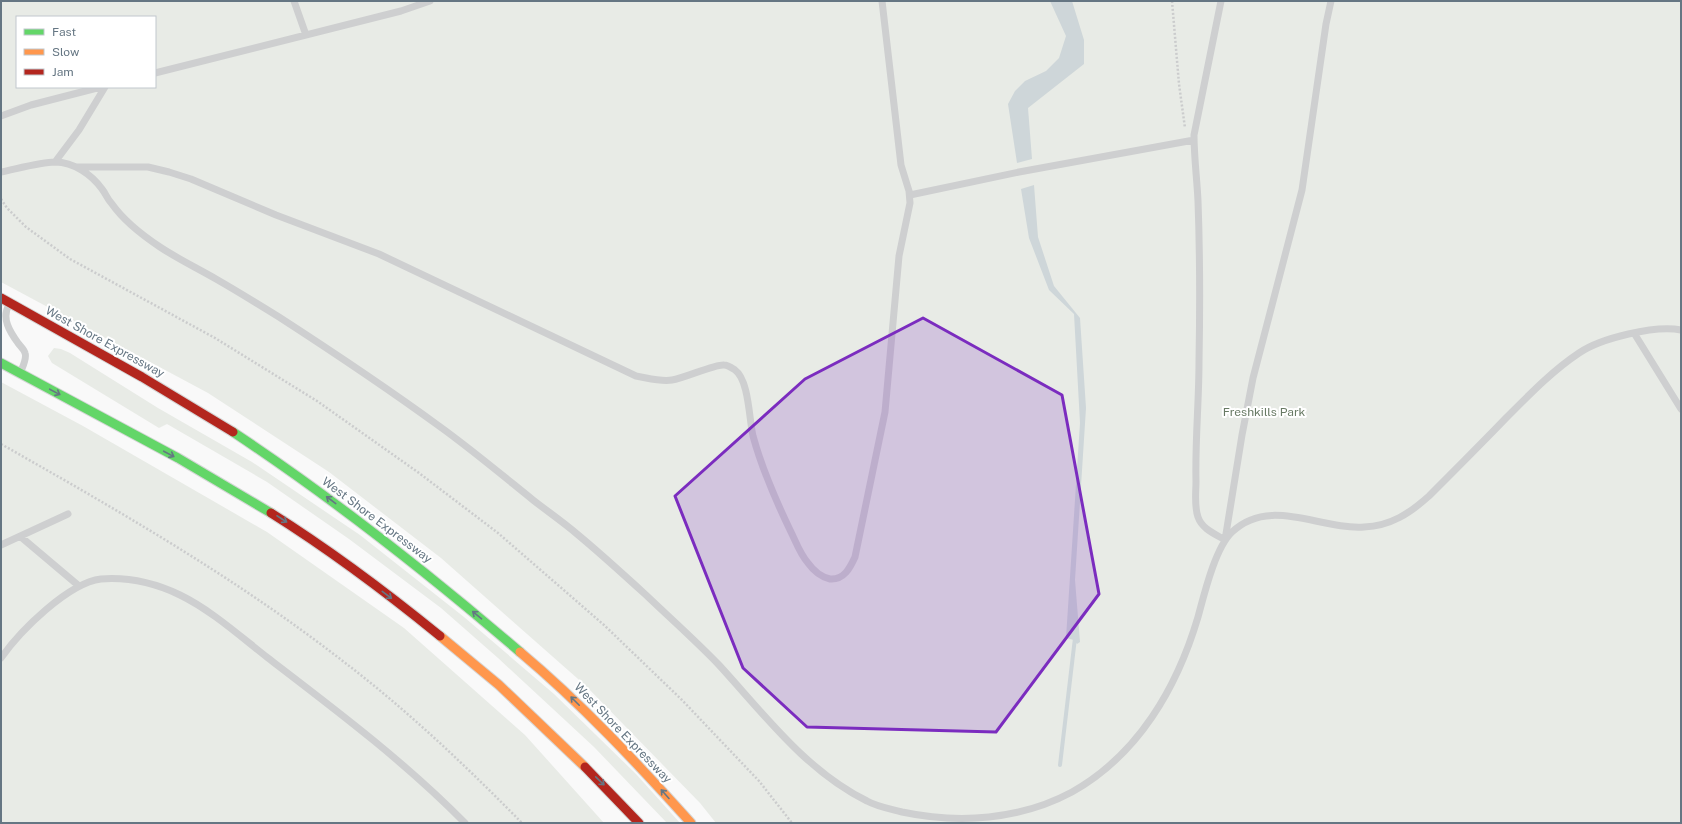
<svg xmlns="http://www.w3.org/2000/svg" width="1682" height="824" font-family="'Public Sans',sans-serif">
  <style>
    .green { fill: #e8ebe6; fill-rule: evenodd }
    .water { fill: #ced6d9 }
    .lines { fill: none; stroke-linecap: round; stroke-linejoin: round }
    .stream { stroke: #ced6d9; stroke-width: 4 }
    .fast-casing { stroke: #d5d6d6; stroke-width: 11 }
    .slow-casing { stroke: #d5d6d6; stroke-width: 11 }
    .jam-casing { stroke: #d5d6d6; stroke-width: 11 }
    .path { stroke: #cbcccd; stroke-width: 2.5; stroke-dasharray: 2 2; stroke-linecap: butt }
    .lane { stroke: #cecfd0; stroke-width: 7 }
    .fast { stroke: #63d668; stroke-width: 9 }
    .slow { stroke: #ff974d; stroke-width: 9 }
    .jam { stroke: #b3261e; stroke-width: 9 }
    .oneway { stroke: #657683 }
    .marked { fill: #7b2cbf; fill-opacity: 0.2; stroke: #7b2cbf; stroke-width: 3; stroke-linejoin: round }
    .labels { text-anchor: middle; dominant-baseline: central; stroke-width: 4; stroke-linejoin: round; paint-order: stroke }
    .street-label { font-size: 12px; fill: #657683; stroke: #fff }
    .park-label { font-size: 12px; fill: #687a64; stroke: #fff }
  </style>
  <rect width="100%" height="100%" fill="#f9f9f9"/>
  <path class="green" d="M1,1H1681V823H716L700,803L586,686L441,558L329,472L208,393L1,282ZM17,17H155V87H17Z
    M54,348L61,349L70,353L158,408L252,462L360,535L464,617L554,694L636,774L680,823H667L594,747L498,658L441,608L349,539L267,482L167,424L159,428L52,363L48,356Z
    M1,382L83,426L267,532L404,628L525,735L604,823H1Z"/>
  <path class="water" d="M1050,1H1072L1084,40V64L1028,108L1032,159L1017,163L1008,104L1015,91L1025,81L1046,71L1059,58L1066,36Z
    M1034,185L1038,237L1054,286L1080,318L1086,408L1075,580L1080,642L1077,644L1074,640L1066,638L1080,423L1074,314L1049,290L1029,238L1021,189Z"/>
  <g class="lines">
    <path class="stream" d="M1060,765L1075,638"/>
    <g class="fast-casing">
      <path id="fast" d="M1,363L178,458L271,513
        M233,432C334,499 428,573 520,652"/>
    </g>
    <g class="slow-casing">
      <path id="slow" d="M440,636L499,685L585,767
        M520,652C582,704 637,763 691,823"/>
    </g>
    <g class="jam-casing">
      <path id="jam" d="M1,298L142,377L233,432
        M271,513C330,550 386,592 440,636
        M585,767L639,823"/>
    </g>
    <path class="path" d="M1172,1L1179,84L1185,128
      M1,199L7,208L26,227L70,259L215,338L317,401L419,473L498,533L604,625L682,700L759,781L792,823
      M1,444C119,511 236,578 344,662C407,710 466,766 522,823"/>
    <path class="lane" d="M294,1L306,35
      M1221,1L1194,135C1194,157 1197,179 1198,201C1200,255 1200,309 1199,362C1199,402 1195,441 1196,481C1196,493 1194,506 1198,517C1202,529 1215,534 1225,540L1242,435L1253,378L1302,190L1326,24L1331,1
      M155,73L401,11L430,1
      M1,116L31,105L101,87
      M55,162L79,130L105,87
      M77,167H148L169,172L191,179L276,215L379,254L636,376C648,378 661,382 672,380C685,378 715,364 724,365C728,365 732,368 735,370C749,380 749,419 753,436C762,469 776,501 791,532C796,542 800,554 808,563C813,570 821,577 830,579C844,580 850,568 855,557L885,412L899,256L910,203L909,191L901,165L882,1
      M1,172C16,169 41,162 55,162C74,162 92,175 102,189C106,194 107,199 112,204C124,221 142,235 160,247C178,259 197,268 216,279C237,291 258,304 279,317C333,352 387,388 439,426C471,449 502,475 533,500C547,511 563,522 577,534C600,553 623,574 646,595C670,618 696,641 719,665C764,714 806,771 867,801C878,807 891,809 902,812C959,824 1020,820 1072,792C1138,755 1177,688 1198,617C1204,595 1215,548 1232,532C1270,496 1320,530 1364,527C1391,526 1410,513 1429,496C1455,470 1481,444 1506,418C1529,395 1552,371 1579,353C1601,338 1655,325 1681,330
      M910,195L1019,172L1194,140
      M9,305C1,318 10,332 18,343C20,346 24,349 25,353C27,358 23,366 21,371
      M1634,333L1681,409
      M21,537L79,586
      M1,545L68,514
      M1,658C20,631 68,583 101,579C128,577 155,583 180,595C211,610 241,637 268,658C336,710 405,762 465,823"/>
    <use href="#fast" class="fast"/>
    <use href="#slow" class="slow"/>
    <use href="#jam" class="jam"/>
  </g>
  <defs><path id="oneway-shaft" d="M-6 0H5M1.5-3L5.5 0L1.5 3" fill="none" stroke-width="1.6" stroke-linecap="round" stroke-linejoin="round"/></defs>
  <g class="oneway">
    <use href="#oneway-shaft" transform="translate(55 392) rotate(28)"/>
    <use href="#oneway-shaft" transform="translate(169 454) rotate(28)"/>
    <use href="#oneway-shaft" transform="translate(331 500) rotate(-143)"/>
    <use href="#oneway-shaft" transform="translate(282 519) rotate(33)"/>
    <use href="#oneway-shaft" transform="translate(387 595) rotate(37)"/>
    <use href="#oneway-shaft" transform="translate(477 615) rotate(-140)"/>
    <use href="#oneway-shaft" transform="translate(575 701) rotate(-135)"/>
    <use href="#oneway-shaft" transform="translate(600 781) rotate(44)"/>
    <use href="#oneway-shaft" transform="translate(665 794) rotate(-132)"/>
  </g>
  <path class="marked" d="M923,318L1062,395L1099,594L996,732L807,727L743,668L675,496L805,379Z"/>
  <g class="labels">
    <g class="street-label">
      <text transform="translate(105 342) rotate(29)">West Shore Expressway</text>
      <text transform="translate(377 520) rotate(37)">West Shore Expressway</text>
      <text transform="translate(623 733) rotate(46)">West Shore Expressway</text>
    </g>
    <g class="park-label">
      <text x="1264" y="412">Freshkills Park</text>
    </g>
  </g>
  <rect width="1682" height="824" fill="none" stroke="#657683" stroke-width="4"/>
  <rect x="16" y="16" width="140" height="72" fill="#ffffff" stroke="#c1c8cd"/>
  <rect x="24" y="29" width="20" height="6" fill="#63d668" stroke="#c1c8cd"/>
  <text x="52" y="36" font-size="12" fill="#657683">Fast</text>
  <rect x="24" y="49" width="20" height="6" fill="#ff974d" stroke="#c1c8cd"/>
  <text x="52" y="56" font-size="12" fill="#657683">Slow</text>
  <rect x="24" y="69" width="20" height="6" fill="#b3261e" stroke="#c1c8cd"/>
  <text x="52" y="76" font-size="12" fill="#657683">Jam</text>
</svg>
